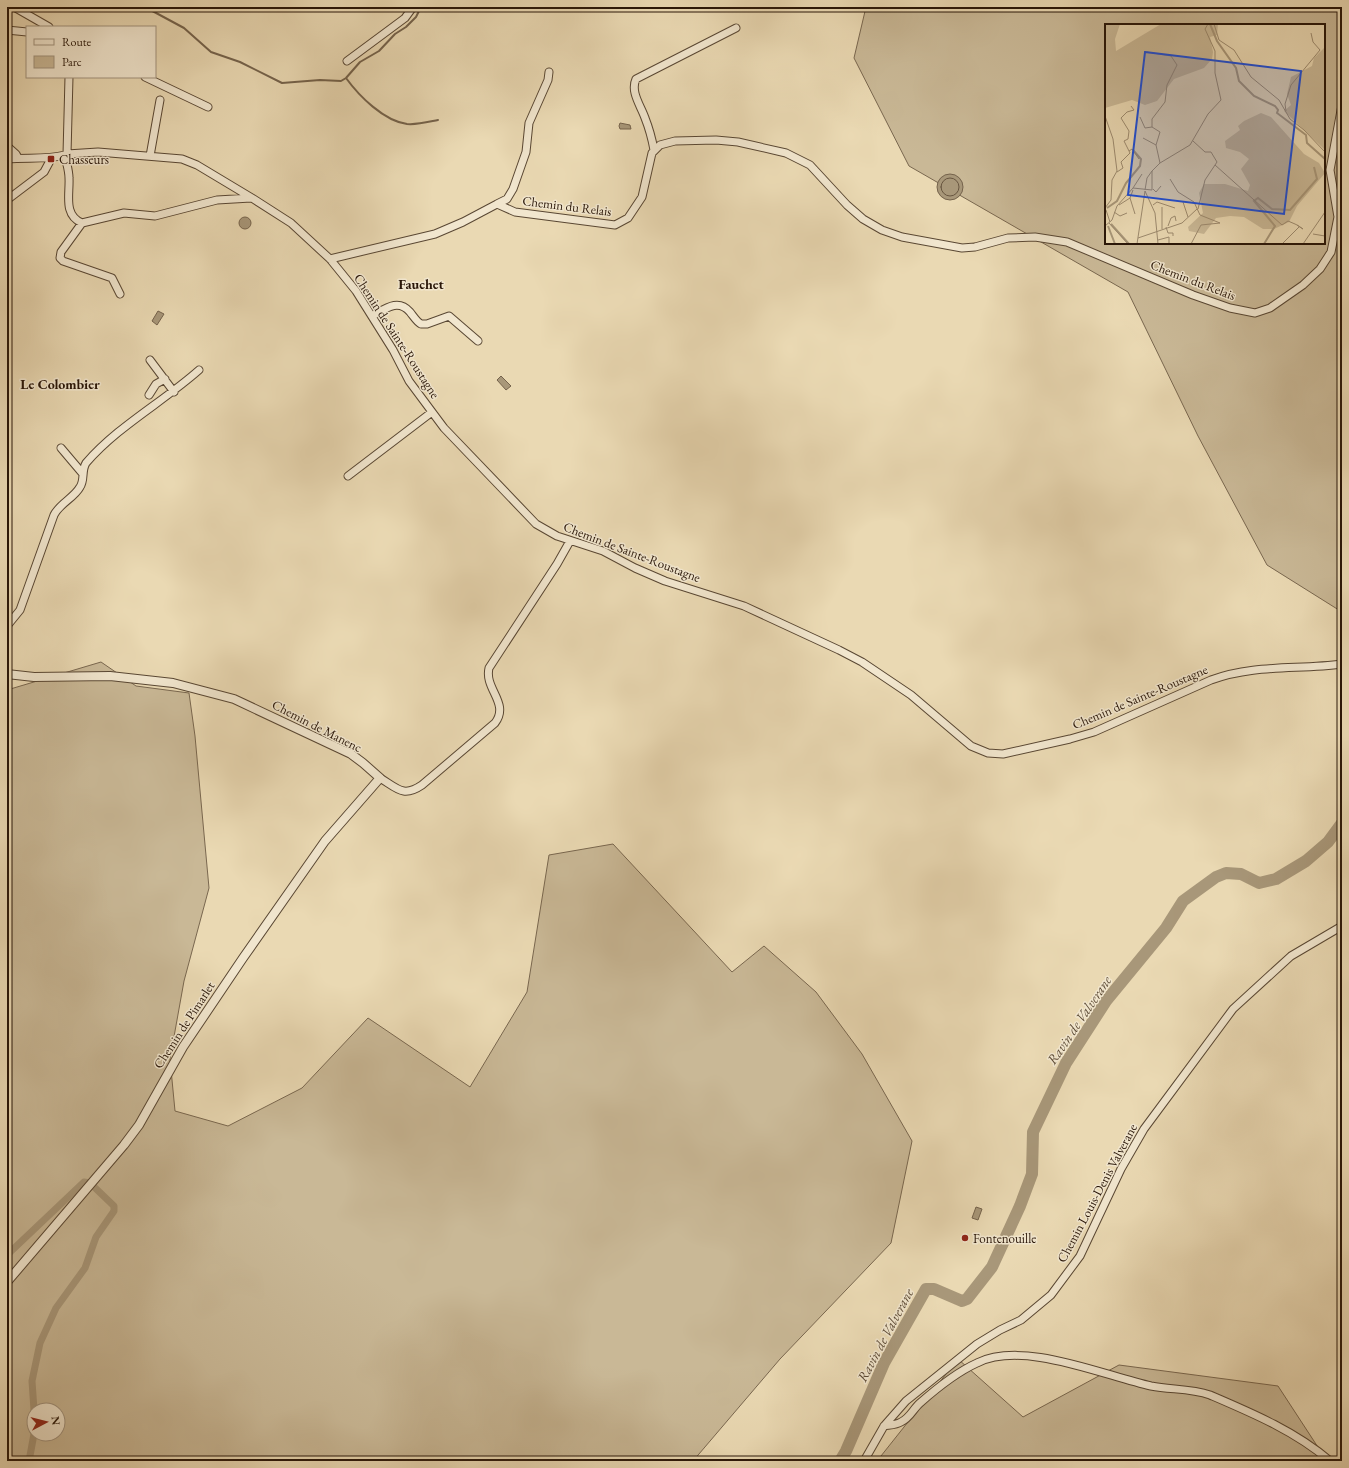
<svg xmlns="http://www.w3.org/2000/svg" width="1349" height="1468" font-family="'EB Garamond',serif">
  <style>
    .green { fill: #c9b896; stroke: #79674f; fill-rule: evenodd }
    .water { fill: #a89779; stroke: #75634c }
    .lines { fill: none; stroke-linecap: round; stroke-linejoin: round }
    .shore { stroke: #685640; stroke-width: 1 }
    .stream { stroke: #75634c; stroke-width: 2 }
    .canal { stroke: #a89779; stroke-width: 7 }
    .river { stroke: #a89779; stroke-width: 12 }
    .minor-casing { stroke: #594733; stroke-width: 9 }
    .tertiary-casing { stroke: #594733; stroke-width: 10 }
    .minor { stroke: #f1e6ce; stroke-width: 7 }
    .tertiary { stroke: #f1e6ce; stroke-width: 8 }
    .poi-dot { fill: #8f2418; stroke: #f1e6ce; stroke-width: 1.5 }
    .labels { text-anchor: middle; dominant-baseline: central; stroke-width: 3; stroke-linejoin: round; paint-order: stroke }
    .poi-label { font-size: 13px; fill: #291608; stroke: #f1e6ce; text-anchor: start }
    .street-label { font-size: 13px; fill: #291608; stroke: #f1e6ce }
    .neighbourhood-label { font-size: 14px; font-weight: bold; fill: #291608; stroke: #f1e6ce }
    .water-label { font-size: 14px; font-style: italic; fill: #5c4a35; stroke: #f1e6ce }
    .inset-river { fill: none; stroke: #a89779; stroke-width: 2 }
    .inset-road { fill: none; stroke: #9d8b6f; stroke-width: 1 }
    .view { fill: #1d4ed8; fill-opacity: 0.15; stroke: #1d4ed8; stroke-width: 2 }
    .inset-edge { fill: none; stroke: #291608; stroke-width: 2 }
  </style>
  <rect width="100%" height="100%" fill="#ead9b3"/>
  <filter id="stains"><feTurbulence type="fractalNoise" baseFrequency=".005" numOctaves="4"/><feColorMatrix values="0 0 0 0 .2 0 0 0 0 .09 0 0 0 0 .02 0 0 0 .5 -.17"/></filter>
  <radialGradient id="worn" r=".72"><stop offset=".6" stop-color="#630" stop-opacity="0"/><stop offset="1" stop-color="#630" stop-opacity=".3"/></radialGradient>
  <path class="green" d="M866,7H1342V612L1267,565L1198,436L1128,292L909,166L854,58ZM1106,25H1324V243H1106Z
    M101,662L136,686L189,693L195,736L209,888L184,981L170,1059L175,1111L228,1126L302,1088L368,1018L470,1087L527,992L549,855L613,844L732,972L764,946L816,992L862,1054L912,1141L891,1243L780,1359L693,1461H7V690ZM34,1410H58V1434H34Z
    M958,1359L1023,1417L1119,1365L1278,1386L1327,1461H877Z"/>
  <path class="water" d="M620,123L630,125L631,129H620L619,126Z
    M937 187a13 13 0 1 1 26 0a13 13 0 1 1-26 0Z
    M239 223a6 6 0 1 1 12 0a6 6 0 1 1-12 0Z
    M158,311L164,314L157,325L152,321Z
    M501,376L511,386L506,390L497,380Z
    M976,1207L982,1209L978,1220L972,1218Z"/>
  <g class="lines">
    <path class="shore" d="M941 187a9 9 0 1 1 18 0a9 9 0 1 1-18 0Z"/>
    <path class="stream" d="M145,7L184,28L211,52L240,62L282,83L320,80L341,81L346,78L360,62L379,51L395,34L406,27L416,17L421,7
      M346,78C359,96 384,121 407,124C417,125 428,122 438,120"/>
    <path class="canal" d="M7,1255L84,1182L90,1183L114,1206V1211L96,1237L85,1268L56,1308L40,1343L32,1381L34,1410
      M29,1461L34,1434"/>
    <path class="river" d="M840,1461L846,1451L884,1363L926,1289H934L962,1301L967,1299L992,1267L1020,1206L1032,1174L1033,1132L1066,1063L1106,1001L1166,928L1183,901L1216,877L1226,873L1241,874L1259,883L1276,879L1306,861L1328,842L1342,823"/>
    <g class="minor-casing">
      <path id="minor" d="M14,7L49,27
        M7,30L27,32
        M347,61L405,18L413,7
        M145,77L208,107
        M7,146L16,154L18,158
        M654,150C652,139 649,128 645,118C641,106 630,92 636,79L736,28
        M67,154L98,152L182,159L197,165L252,198L291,223L330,259L356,291L393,350L409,381L444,428L536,524L557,536L603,551L635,568L665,581L744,606L839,650L862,662L911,695L971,746L988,753L1003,754L1070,739L1094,732L1211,680C1254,664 1298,670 1342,664
        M65,155C66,162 69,170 69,178C70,194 63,215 82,223L124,213L155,216L217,200L251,198
        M65,155L67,154L69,77
        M150,156L160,100
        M7,159C27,157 46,160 65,155
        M7,200L44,172L51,159
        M497,204L507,199L513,189L526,152L529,123L548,80L549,72
        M82,223L61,252L60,258L63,261L112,278L120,294
        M330,259L435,234L463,222L497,204L515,212L615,225L628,218L642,197L652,153L660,145L675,141L716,140L738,142L786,153L810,165L847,205L863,219L882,230L902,237L962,248L975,247L1008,238L1035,237L1067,242L1193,295L1230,308L1255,313L1270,308L1303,285L1320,269L1331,252L1338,217L1330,170L1342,105
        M372,316C385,309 398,298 410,312C414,317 417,322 421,324H427L449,316L478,341
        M150,360L174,392
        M149,395L156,384L165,379
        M61,448L83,474
        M348,476L432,412
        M7,626L20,610L54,515C60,503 74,498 80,487C85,480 81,471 86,463C118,426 163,402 199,370
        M380,778C397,788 403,798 422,785L495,723C510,703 484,689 489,668L557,564L570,541
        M884,1426C890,1425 896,1425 901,1422C910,1418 913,1409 920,1403C937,1388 957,1372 977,1363C1023,1340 1102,1375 1151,1386C1171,1390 1190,1388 1210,1395C1252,1413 1295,1431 1330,1461
        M864,1461L884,1426L906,1401L977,1344L1000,1330L1021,1320L1051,1295L1080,1256L1121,1169L1144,1129L1233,1009L1291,956L1342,926"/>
    </g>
    <g class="tertiary-casing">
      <path id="tertiary" d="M7,674L34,677L110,676L173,683L234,699L351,754L363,763L380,778L325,841L243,958L183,1047L139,1125L124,1145L7,1282"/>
    </g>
    <use href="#minor" class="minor"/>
    <use href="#tertiary" class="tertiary"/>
  </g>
  <g class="poi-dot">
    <rect x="47" y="155" width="8" height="8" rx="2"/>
    <circle cx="965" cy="1238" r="4"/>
  </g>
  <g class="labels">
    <g class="poi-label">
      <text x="59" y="159">Chasseurs</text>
      <text x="973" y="1238">Fontenouille</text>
    </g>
    <g class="street-label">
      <text transform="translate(567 206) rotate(7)">Chemin du Relais</text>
      <text transform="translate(1193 280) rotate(21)">Chemin du Relais</text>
      <text transform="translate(397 336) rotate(57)">Chemin de Sainte-Roustagne</text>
      <text transform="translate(632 552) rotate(21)">Chemin de Sainte-Roustagne</text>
      <text transform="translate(1140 697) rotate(-23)">Chemin de Sainte-Roustagne</text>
      <text transform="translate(317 726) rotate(27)">Chemin de Manenc</text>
      <text transform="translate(184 1025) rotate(-57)">Chemin de Pimarlet</text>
      <text transform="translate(1097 1193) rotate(-62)">Chemin Louis-Denis Valverane</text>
    </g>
    <g class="neighbourhood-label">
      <text x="421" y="284">Fauchet</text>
      <text x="60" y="384">Le Colombier</text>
    </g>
    <g class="water-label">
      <text transform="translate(1079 1020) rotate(-56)">Ravin de Valverane</text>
      <text transform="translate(885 1335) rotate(-62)">Ravin de Valverane</text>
    </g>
  </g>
  <g transform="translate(1105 24)">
    <rect width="220" height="220" fill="#ead9b3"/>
    <path d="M0,0H15L10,15L11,27L56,0H113L112,11L105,13L108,28L107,35L99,44L69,55L52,77L40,81L27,76L0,84ZM220,23V126L179,87L186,81L182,70L186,53L207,42L209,34ZM156,89L166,93L199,130L214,139L220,149L192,182L184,198L169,205H158L139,193L125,192L111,194L99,210L84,207L83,203L98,189L94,169L99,160H120L143,167L145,161L136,145L144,135L135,128L121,124L120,117L135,106L133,102L139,97Z" fill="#c9b896"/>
    <path class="inset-river" d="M105,0L112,17L131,44L134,57L149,72L170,82L173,86L172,89L201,111L202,119L220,135M2,184L12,177L21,159L35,142L36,135L28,126M6,200L24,220M3,202L10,220M159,220L170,202L149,177L153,174L167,185L185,186L212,155L209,143"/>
    <path class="inset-road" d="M109,0L114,16L129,26L146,53L174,76L185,95L199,106L220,128M42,28L66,32L72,41L62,61L60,78L47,95V103L55,108L51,121L55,139M181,87L180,80L186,61L215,26L208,18L206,9M35,93L40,104L47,103M38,114L51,121M88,117L100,128H106L112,138L100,156L93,185M24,127L27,125L34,135M110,141L177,201L183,197L190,200L192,201L198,205L192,201M12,148L18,144L16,138L25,129L19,117L23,115L24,107L16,94L22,88L29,86L26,82M65,155L73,168L89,178L95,191L115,199L96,201L86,220M28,164L37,150M48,165L51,168L56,162M28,166L25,174L30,190M40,166L42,154L47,147L55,139L85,121L103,90L116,76L110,49V27L100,5L103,0M40,167L50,189L53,220M78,178L83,193M14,181L25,174M48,181L52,178L70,184M0,184L6,176L7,156L12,147L8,115L0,92M1,186L5,198M9,188L15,192L22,189M4,199L23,220M0,202L7,196L12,182L28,164L47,166V147M63,202L66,194L70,192L71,197M61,203L63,209H68V212M57,205V183M208,210L220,212M33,214L77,199L92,185M53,216L64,213V220M32,220L40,167M177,220L194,203M198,220L220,188"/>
    <path class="view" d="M40,28L196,47L179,190L23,171Z"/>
    <rect width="220" height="220" class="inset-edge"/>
  </g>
  <rect width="1349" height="1468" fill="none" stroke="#ead9b3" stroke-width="24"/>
  <rect x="8" y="8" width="1333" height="1452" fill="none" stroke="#291608" stroke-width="2"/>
  <rect x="12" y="12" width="1325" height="1444" fill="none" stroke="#291608"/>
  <rect x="26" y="26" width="130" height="52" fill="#f1e6ce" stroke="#a1937f"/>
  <rect x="34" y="39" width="20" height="6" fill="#f1e6ce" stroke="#a1937f"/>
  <text x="62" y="46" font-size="12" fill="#291608">Route</text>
  <rect x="34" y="56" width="20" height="12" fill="#c9b896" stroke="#a1937f"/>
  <text x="62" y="66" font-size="12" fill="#291608">Parc</text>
  <g transform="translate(46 1422) rotate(83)"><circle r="19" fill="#f1e6ce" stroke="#a1937f"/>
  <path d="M0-3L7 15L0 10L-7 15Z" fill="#8f2418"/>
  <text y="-6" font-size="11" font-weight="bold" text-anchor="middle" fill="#291608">N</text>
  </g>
  <rect width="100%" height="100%" filter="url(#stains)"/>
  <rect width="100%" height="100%" fill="url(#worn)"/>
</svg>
